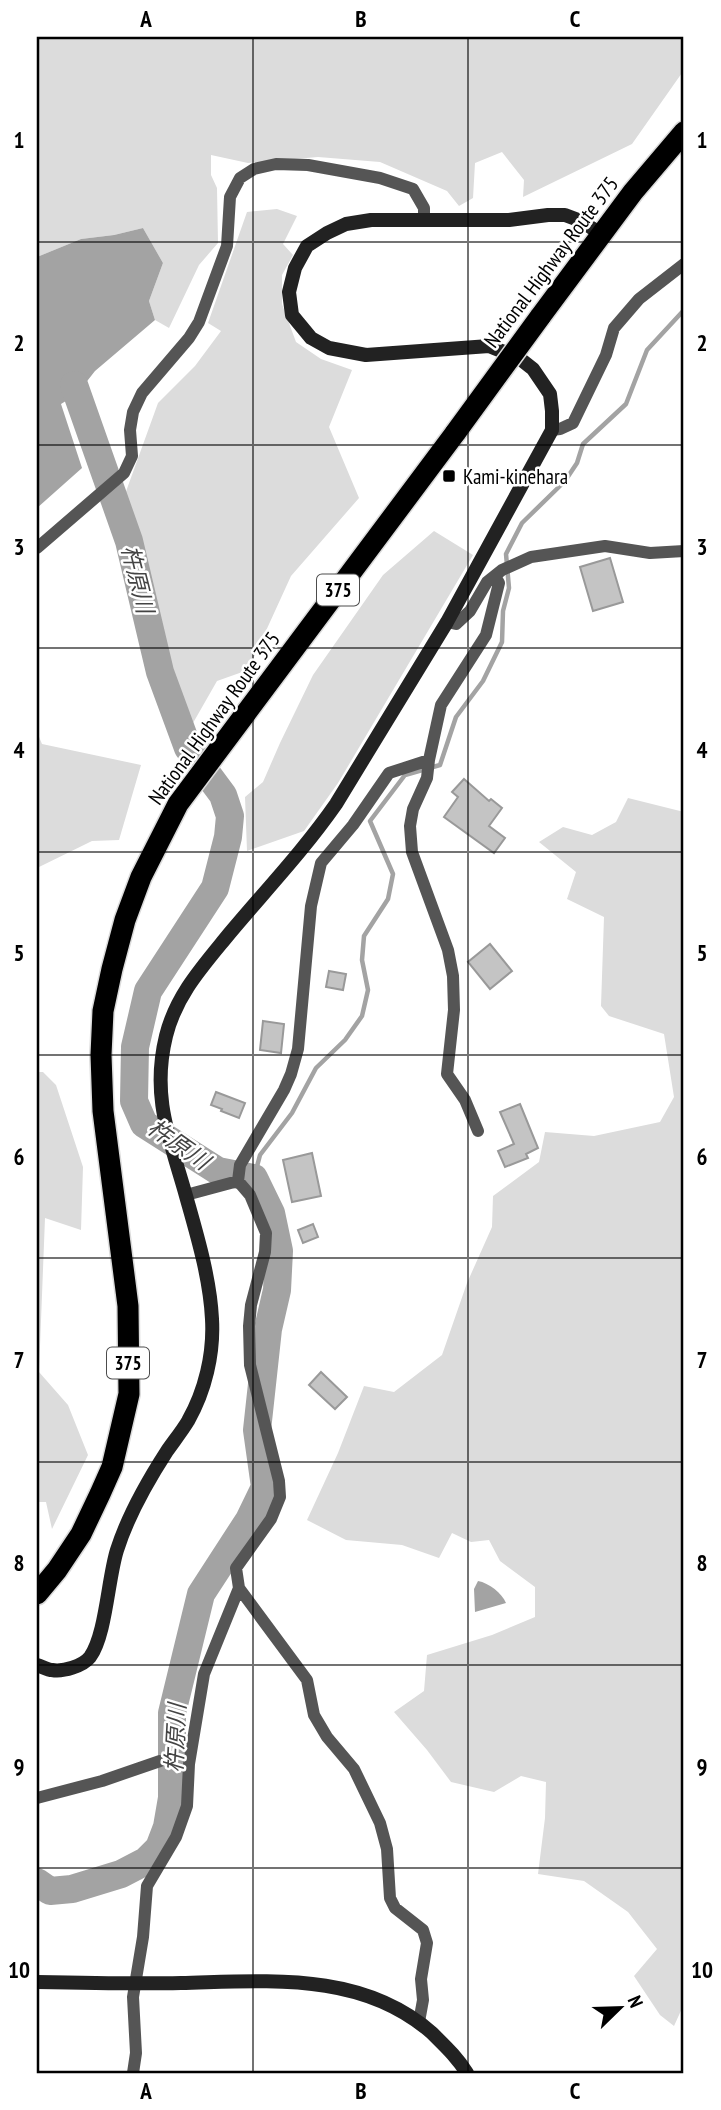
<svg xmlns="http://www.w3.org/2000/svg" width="721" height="2110" font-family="'PT Sans Narrow','Noto Sans JP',sans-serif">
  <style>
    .green { fill: #dcdcdc }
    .water { fill: #a3a3a3 }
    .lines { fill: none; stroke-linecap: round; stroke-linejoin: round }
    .stream { stroke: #a3a3a3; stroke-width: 4.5 }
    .river { stroke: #a3a3a3; stroke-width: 28 }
    .building { fill: #c4c4c4; stroke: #999; stroke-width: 2 }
    .highway-casing { stroke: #dbdbdb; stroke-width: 24 }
    .street { stroke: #555; stroke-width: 12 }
    .secondary { stroke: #222; stroke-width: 14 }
    .highway { stroke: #000; stroke-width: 21 }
    .highway-bridge-casing { stroke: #dbdbdb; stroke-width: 24; stroke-linecap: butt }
    .highway-bridge { stroke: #000; stroke-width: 21 }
    .grid { fill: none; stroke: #000; stroke-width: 2; stroke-opacity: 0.55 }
    .poi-dot { fill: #000; stroke: #fff; stroke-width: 2.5 }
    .labels { text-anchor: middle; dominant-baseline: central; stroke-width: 5; stroke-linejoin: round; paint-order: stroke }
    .shield { fill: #fff; stroke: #4c4c4c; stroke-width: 2 }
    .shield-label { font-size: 19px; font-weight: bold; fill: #000 }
    .street-label { font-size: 21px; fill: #000; stroke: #fff }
    .poi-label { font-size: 21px; fill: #000; stroke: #fff; text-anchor: start }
    .water-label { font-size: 23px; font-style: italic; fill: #444; stroke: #fff }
    .neatline { fill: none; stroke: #000; stroke-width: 2.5 }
    .grid-label { font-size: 23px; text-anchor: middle; font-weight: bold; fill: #000 }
  </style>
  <rect width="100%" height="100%" fill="#fff"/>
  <path class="green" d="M37,37H684V70L632,144L523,197L524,180L502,152L475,163L473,198L459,206L447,191L380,162L318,157L248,163L211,155V175L217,188L218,243L199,265L169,328L155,320L149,301L163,263L143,228L114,235L81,239L37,257Z
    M277,209L297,216L283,244L293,255L282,275V304L296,342L321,359L352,370L329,427L359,498L291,576L248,670L217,681L189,730L167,664L124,497L158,403L195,366L221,331L208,323L247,212Z
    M434,531L473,555L338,783L304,831L247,851L245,797L263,782L280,743L313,675L383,575Z
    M37,732L42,744L141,765L119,840L92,841L37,868Z
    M628,798L684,812V2004L674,2026L660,2015L634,1976L657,1949L628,1912L584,1881L538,1874L545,1818L546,1782L521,1776L494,1792L451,1782L427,1750L394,1712L424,1691L427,1655L492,1635L535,1617V1587L500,1561L489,1540L471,1542L452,1533L439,1558L402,1545L346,1540L307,1520L338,1453L364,1386L394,1392L442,1355L467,1283L492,1227L493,1196L539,1162L545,1132L594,1136L660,1122L674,1097L664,1034L609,1016L601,1006L604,917L567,899L576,872L539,842L563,827L592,835L616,822Z
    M37,1072H43L56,1085L83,1167L81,1230L45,1218L39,1372L68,1405L88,1455L52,1529L46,1502H37Z"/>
  <path class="water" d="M143,228L163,263L149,301L155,320L95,371L77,394L61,404L82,468L37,508V257L81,239L114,235Z
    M478,1581C489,1583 502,1593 506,1603L475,1612L474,1589Z"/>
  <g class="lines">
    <path class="stream" d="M254,1178L260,1155L292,1113L316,1068L345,1040L362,1016L368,990L362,960L364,936L388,899L393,874L370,821L405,775L440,765L456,717L483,681L502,642L503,611L509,588L506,554L522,523L565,481L577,463L583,444L626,404L647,350L684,310"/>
    <path class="river" d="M37,1882L50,1891L72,1889L121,1874L146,1861L159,1848L167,1827L172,1798V1713L201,1594L249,1520L265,1487L257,1430L268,1329L277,1290L279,1251L271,1213L254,1178L218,1171L144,1124L134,1101L135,1047L148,991L215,888L228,837L230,816L223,795L188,748L160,672L129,541L74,385"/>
  </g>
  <path class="building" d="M610,558L623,602L593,611L580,567Z
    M464,779L489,801L491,799L502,808L489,826L505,838L494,853L444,817L458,797L452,792Z
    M490,944L512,971L490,989L468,962Z
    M329,971L346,974L343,990L326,987Z
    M263,1021L284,1024L281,1053L260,1050Z
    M216,1092L245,1103L239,1118L221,1111L222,1109L211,1105Z
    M520,1104L538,1148L526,1154L528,1158L505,1167L498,1151L514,1144L500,1112Z
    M312,1153L321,1196L292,1202L283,1160Z
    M313,1224L318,1237L303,1243L298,1230Z
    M321,1372L347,1397L335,1409L309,1385Z"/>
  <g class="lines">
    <g class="highway-casing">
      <path id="highway" d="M540,317L633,192L684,132
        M37,1594L57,1570L81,1534L100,1494L112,1467L129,1394L128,1306L103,1111L101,1055L103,1011L112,969L125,920L141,877L178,804L456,432"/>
    </g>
    <path class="street" d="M552,430L560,429L573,423L606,355L614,328L639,299L684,264
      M37,548L124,473L132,456L130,430L133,412L142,393L189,338L199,322L227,246L230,197L240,178L254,169L276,164L308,165L380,178L413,189L424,208V220
      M447,622L456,624L470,611L487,582L502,570L531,557L605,546L650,553L684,551
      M478,1131L465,1100L447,1074L454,1010L453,976L448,950L412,852L410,826L413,809L427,778L429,760L441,705L486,635L499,583L495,576
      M238,1181L240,1165L284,1090L291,1074L298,1049L311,906L321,863L353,825L389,773L429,760
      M186,1195L238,1181L250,1195L266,1233L265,1252L251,1305L249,1326L250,1365L279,1481L280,1497L271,1519L236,1568L239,1588L307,1680L314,1715L327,1737L354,1769L380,1823L387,1849L390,1898L395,1908L423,1930L427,1943L421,1979L423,2000L419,2022
      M37,1798L102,1781L160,1761
      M133,2073L136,2053L133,1997L143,1937L147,1886L176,1837L187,1806L189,1764L204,1674L239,1588"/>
    <path class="secondary" d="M37,1665C41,1666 47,1670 52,1670C63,1672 83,1666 90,1657C106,1635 108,1578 117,1550C128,1515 147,1482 167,1451C174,1441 182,1431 188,1421C205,1391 214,1354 212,1319C210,1278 197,1235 186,1196C170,1139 151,1097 166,1036C176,995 203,966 229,934C265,891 304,850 336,804L447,622L552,430V411L550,394L533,369L519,358L489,346L366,355L329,348L311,338L292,315L289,292L295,268L307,246L327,233L346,224L371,220H509L548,215H565L581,221L601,234
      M37,1982C85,1983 133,1984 181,1983C268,1981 362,1971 432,2033C446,2047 456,2056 467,2073"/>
    <use href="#highway" class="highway"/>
    <g class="highway-bridge-casing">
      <path id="highway-bridge" d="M456,432L540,317"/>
    </g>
    <use href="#highway-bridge" class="highway-bridge"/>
  </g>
  <path class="grid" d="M253,37V2073M468,37V2073M37,242H684M37,445H684M37,648H684M37,852H684M37,1055H684M37,1258H684M37,1462H684M37,1665H684M37,1868H684"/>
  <rect class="poi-dot" x="442" y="469" width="14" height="14" rx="3.5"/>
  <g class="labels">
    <g class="shield">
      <rect x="317" y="574.5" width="42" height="31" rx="5"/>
      <rect x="107" y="1347.5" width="42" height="31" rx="5"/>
    </g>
    <g class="shield-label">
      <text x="338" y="590">375</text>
      <text x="128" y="1363">375</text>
    </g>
    <g class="street-label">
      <text transform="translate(551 262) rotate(-53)">National Highway Route 375</text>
      <text transform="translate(214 718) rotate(-54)">National Highway Route 375</text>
    </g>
    <g class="poi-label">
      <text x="463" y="476">Kami-kinehara</text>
    </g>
    <g class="water-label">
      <text transform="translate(138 579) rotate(76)">杵原川</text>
      <text transform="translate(179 1144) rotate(35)">杵原川</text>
      <text transform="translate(175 1738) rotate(-87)">杵原川</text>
    </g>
  </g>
  <rect width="721" height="2110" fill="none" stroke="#ffffff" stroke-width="77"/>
  <g transform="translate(620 2008) rotate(67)" stroke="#ffffff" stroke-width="5" paint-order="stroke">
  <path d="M0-5L12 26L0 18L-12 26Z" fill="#000000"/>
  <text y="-10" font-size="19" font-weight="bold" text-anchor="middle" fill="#000000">N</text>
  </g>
  <rect x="38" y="38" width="644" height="2034" class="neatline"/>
  <g class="grid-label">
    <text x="146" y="27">A</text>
    <text x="361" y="27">B</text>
    <text x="575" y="27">C</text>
    <text x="19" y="148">1</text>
    <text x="702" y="148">1</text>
    <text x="19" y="351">2</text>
    <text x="702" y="351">2</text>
    <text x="19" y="555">3</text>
    <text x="702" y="555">3</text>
    <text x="19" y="758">4</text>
    <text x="702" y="758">4</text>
    <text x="19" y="961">5</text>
    <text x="702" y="961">5</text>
    <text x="19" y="1165">6</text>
    <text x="702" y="1165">6</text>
    <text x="19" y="1368">7</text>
    <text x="702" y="1368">7</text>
    <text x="19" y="1571">8</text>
    <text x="702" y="1571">8</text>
    <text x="19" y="1775">9</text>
    <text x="702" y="1775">9</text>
    <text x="19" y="1978">10</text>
    <text x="702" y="1978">10</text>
    <text x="146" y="2099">A</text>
    <text x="361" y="2099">B</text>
    <text x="575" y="2099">C</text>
  </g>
</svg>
